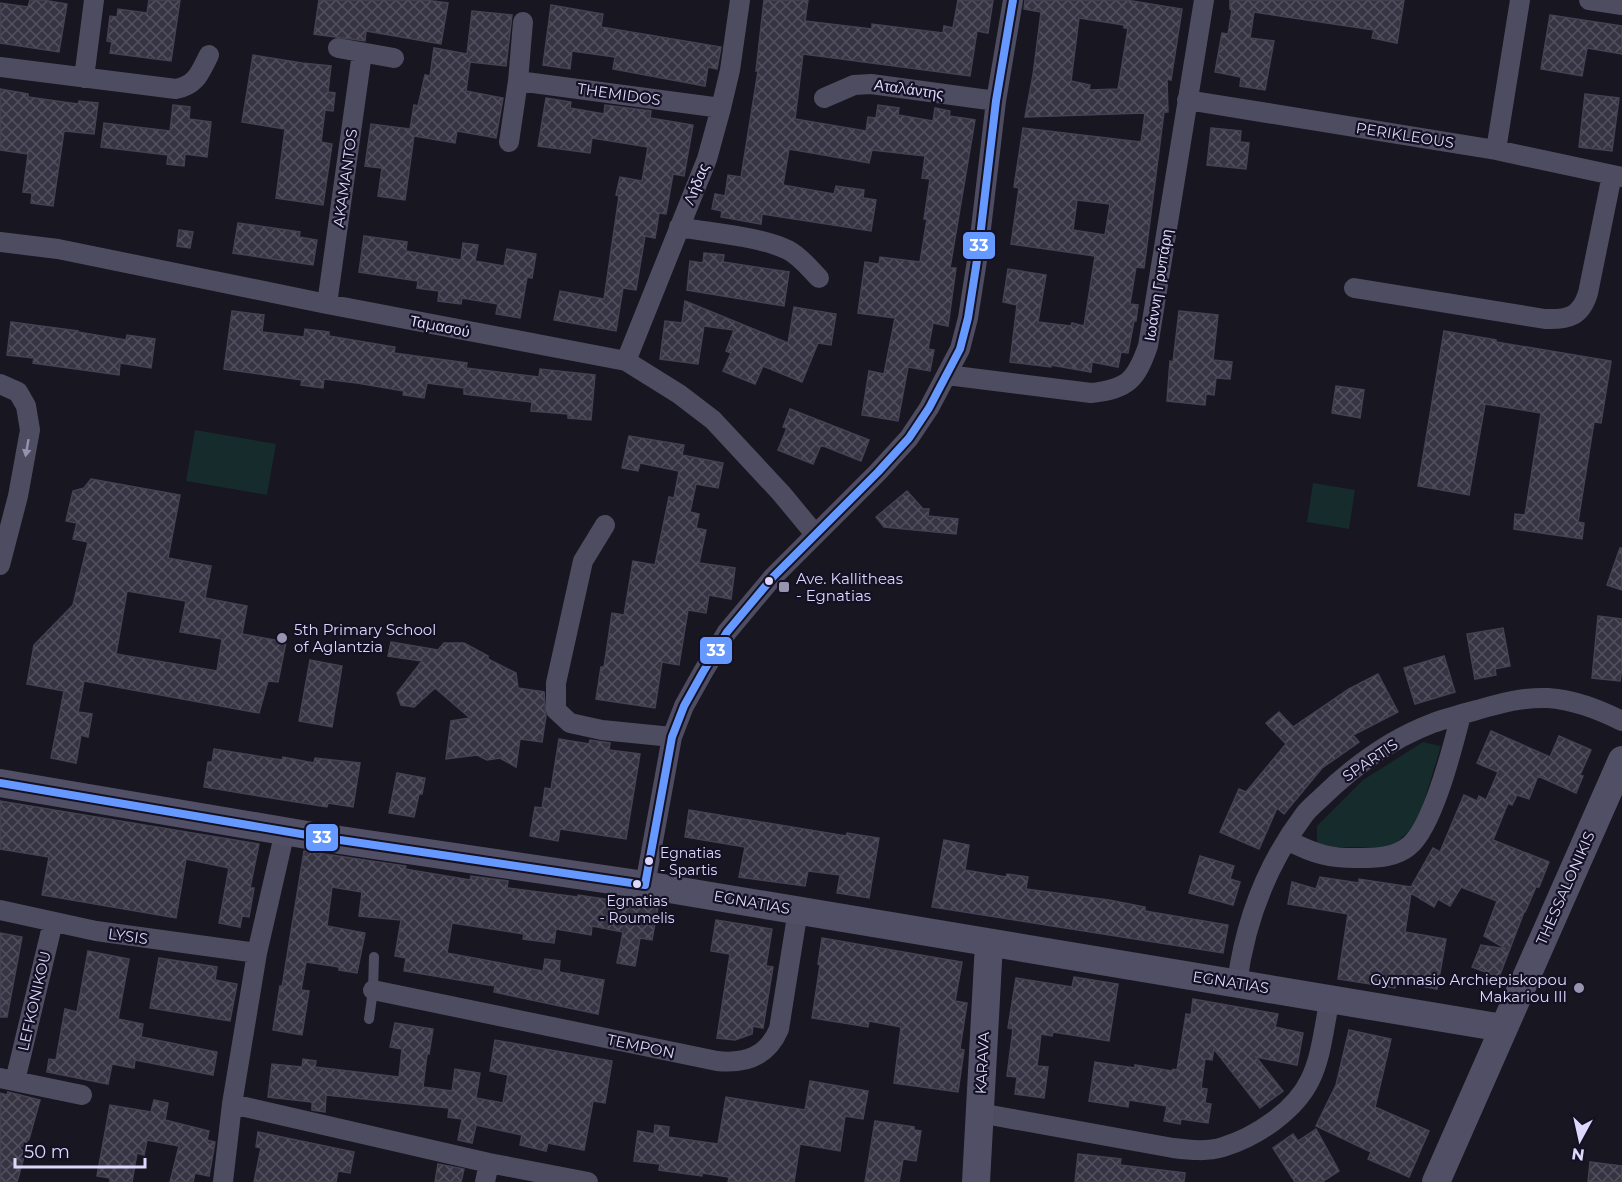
<svg xmlns="http://www.w3.org/2000/svg" width="1622" height="1182" font-family="Montserrat,sans-serif">
  <style>
    .park { fill: #152b2c }
    .building { fill: url(#building-cross-hatch); stroke: #454153; stroke-width: 1.5; fill-rule: evenodd }
    .lines { fill: none; stroke-linecap: round; stroke-linejoin: round }
    .lane { stroke: #4e4c60; stroke-width: 10 }
    .street { stroke: #4e4c60; stroke-width: 20 }
    .secondary { stroke: #514f66; stroke-width: 28 }
    .bus-1-casing { stroke: #151125; stroke-width: 12 }
    .bus-1 { stroke: #69f; stroke-width: 8 }
    .oneway { fill: #9692ae }
    .bus-dot { fill: #ddd8fc; stroke: #151125; stroke-width: 2 }
    .poi-dot { fill: #9894af; stroke: #151125; stroke-width: 2 }
    .labels { text-anchor: middle; dominant-baseline: central; stroke-width: 4.5; stroke-linejoin: round; paint-order: stroke }
    .bus-label { font-size: 14px; fill: #ddd8fc; stroke: #151125; text-anchor: start }
    .street-label { font-size: 15px; fill: #ddd8fc; stroke: #151125 }
    .poi-label { font-size: 15px; fill: #ddd8fc; stroke: #151125; text-anchor: start }
    .line-badge { stroke: #151125; stroke-width: 2 }
    .badge-label { font-size: 16px; text-anchor: middle; font-weight: bold; fill: #fff }
  </style>
  <defs>
    <pattern id="building-cross-hatch" width="8" height="8" patternUnits="userSpaceOnUse" patternTransform="scale(1.5)"><rect width="8" height="8" fill="#363442"/><path d="M0 0l8 8M0 8l8-8" fill="none" stroke="#53515e"/></pattern>
  </defs>
  <rect width="100%" height="100%" fill="#181620"/>
  <path class="park" d="M195,430L276,444L267,495L186,481Z
    M1313,483L1355,490L1349,529L1307,522Z
    M1423,742L1441,746L1417,824L1391,847H1317V826L1363,780Z"/>
  <path class="building" d="M30,0H43L67,4L59,52L0,43V3L28,7Z
    M149,0H180L171,61L110,53L112,42L107,41L110,16L117,17L118,9L147,13Z
    M319,0H425L448,3L441,44L366,31L365,41L314,34Z
    M764,0H808L805,21L872,29V24L943,33L944,26L953,28L958,0H993L988,33L977,31L970,76L803,54L795,119L866,131L868,117L876,118L878,105L899,108L898,115L933,121L935,108L950,111L949,116L975,120L950,268H956L948,326L933,323L928,349L934,350L930,371L908,367L898,421L862,415L869,371L884,374L895,318L858,313L865,262L879,264L880,257L920,262L927,219H924L930,179L922,178L925,156L872,150L869,163L789,149L783,185L834,194L836,186L864,190L863,198L876,200L871,231L762,214L761,224L721,217L722,211L712,209L715,194L725,196L728,175L741,177L758,71H756Z
    M1025,0H1126L1182,9L1171,80L1167,79L1168,112H1164L1144,268L1136,267L1130,304L1138,305L1136,321H1134L1128,353L1121,352L1118,367L1092,362L1091,372L1051,365V367L1010,362L1017,305L1003,302L1008,269L1046,275L1038,322L1071,326L1072,323L1084,326L1095,256L1011,244L1019,188L1014,187L1023,128L1141,142L1145,113L1025,117L1033,75L1041,12L1024,9ZM1079,18L1124,25V28H1128L1118,89L1089,90L1090,85L1071,81ZM1077,200L1110,204L1105,235L1073,230Z
    M1230,0H1404L1397,43L1372,38L1374,30L1254,12L1250,38L1274,41L1265,90L1240,86L1241,77L1215,72L1222,33L1228,34L1232,10L1230,9Z
    M551,5L603,14L601,27L721,47L717,69L708,67L705,86L613,69L615,57L572,51L570,69L543,65Z
    M472,11L512,15L506,66L470,62L466,91L503,98L496,138L457,131L455,143L414,136L405,200L378,196L382,168L365,166L371,124L410,129L414,105L418,106L425,75L430,76L434,48L467,54Z
    M1550,15L1622,26V54L1587,48L1582,76L1541,69Z
    M253,55L302,63L331,66L328,92L335,93L333,111L325,110L321,142L332,144L323,205L276,198L285,129L242,122Z
    M0,89L28,94V97L78,104L79,101L98,103L94,134L64,131L53,206L31,203L32,193L23,192L28,154L0,150Z
    M1585,94L1619,98L1612,151L1579,147Z
    M546,98L571,102L570,108L604,114L605,105L651,111L650,118L693,125L684,176L673,174L666,214L659,213L655,238L645,236L636,290L623,288L616,331L554,320L560,291L604,299L619,196L616,195L620,177L642,181L648,147L592,138L590,153L538,146Z
    M173,105L190,107L189,119L211,122L207,157L185,154L184,166L167,164L168,155L101,147L104,123L170,131Z
    M1211,128L1241,131L1240,142L1249,143L1246,169L1207,165Z
    M238,223L300,232L299,237L317,240L313,265L233,253Z
    M179,230L193,232L190,248L177,246Z
    M364,236L407,242L406,251L461,260L463,243L478,245L475,261L504,266L507,249L536,254L532,278L527,277L520,318L496,314L498,304L462,298L461,304L438,301L439,291L417,288L418,281L359,272Z
    M704,253L724,255L723,262L789,272L784,306L687,290L690,261L703,263Z
    M685,301L788,343L794,307L836,314L831,345L818,343L802,382L763,366L755,384L723,371L731,353L726,351L734,330L704,326L698,364L660,359L665,321L682,323Z
    M232,311L264,315L262,332L304,337L305,329L329,332V336L395,347L394,353L467,363L466,368L539,377L540,369L595,375L591,420L568,418V414L531,411L532,402L464,394V388L427,383L424,398L403,395L404,391L357,383L324,379L323,388L301,385L302,380L224,369Z
    M1179,311L1218,315L1213,360L1232,362L1230,379L1216,378L1214,395L1206,394L1205,405L1167,401L1170,361L1173,362Z
    M11,322L78,331V332L126,340L127,335L155,339L151,368L120,363L119,375L33,363L34,358L7,355Z
    M1444,331L1496,340V342L1611,361L1601,423L1594,422L1578,522L1584,523L1582,539L1514,529L1515,514L1525,515L1541,413L1485,404L1469,495L1418,486Z
    M1336,386L1364,390L1360,418L1332,413Z
    M790,409L869,440L861,461L821,445L813,464L778,450L787,428L783,427Z
    M629,436L684,445L682,455L723,463L718,488L696,484L690,512L699,514L696,528L706,530L699,563L735,568L731,599L709,595L706,613L688,610L679,665L662,662L655,708L596,699L601,667H604L612,613L624,615L633,561L655,565L669,497L674,498L679,471L640,463L638,471L622,468Z
    M91,479L180,495L168,558L211,566L205,598L247,606L242,634L286,642L278,682L268,681L259,713L84,681L78,712L92,714L88,737L81,735L76,763L51,758L64,691L27,684L34,645L73,605L88,542L73,539L77,523L66,521L73,491L84,488ZM127,591L186,601L180,632L222,639L217,671L116,654Z
    M907,491L923,509H929L928,516L958,519L956,534L884,527L876,517Z
    M1620,548H1622V590L1607,585Z
    M1598,616L1622,619V667L1620,681L1592,678Z
    M1503,628L1510,666L1495,669L1496,675L1475,679L1467,634Z
    M391,642L438,650L444,643H464L488,656V659L516,673L518,688L544,692L546,716L542,742L520,739L516,767L500,758L487,760L477,755L446,759L451,721L470,718L435,688L414,707L401,705L397,693L422,661L388,656Z
    M1444,656L1455,692L1415,704L1404,668Z
    M310,660L342,666L332,727L299,721Z
    M1378,674L1398,712L1353,735L1359,742L1322,768L1284,814L1277,808L1259,849L1220,832L1239,789L1246,792L1286,744L1266,723L1279,712L1293,727L1349,689Z
    M1491,731L1550,757L1559,736L1591,750L1580,775L1583,776L1576,793L1538,776L1529,799L1517,795L1512,805L1508,803L1493,840L1549,862L1539,887H1536L1525,912H1524L1499,977L1472,967L1481,945L1506,949L1484,936L1497,901L1461,887L1450,906L1438,899L1434,907L1411,893L1405,932L1446,939L1437,989L1396,981L1395,988L1338,979L1348,914L1288,904L1292,882L1316,889L1320,877L1359,883V879L1411,887L1433,848L1440,852L1464,795L1477,801L1479,796L1486,800L1498,772L1477,763Z
    M559,739L589,744L590,740L610,743L609,750L640,754L626,839L560,829L558,841L530,836L535,807L542,808L545,788L551,789Z
    M214,749L282,760L283,757L314,763L315,758L360,763L353,807L328,803L327,807L204,787L208,762H212Z
    M397,773L425,778L422,794H419L414,817L389,813Z
    M0,801L259,844L250,888H254L249,917L242,916L240,927L219,923L229,868L186,859L176,918L42,895L49,857L0,849Z
    M689,810L846,836L847,833L879,838L869,898L837,893L840,875L808,871L805,886L739,877L745,847L685,837Z
    M944,840L969,845L965,870L1006,877L1007,874L1028,877L1026,889L1109,900L1145,907V911L1228,925L1223,953L932,907Z
    M304,851L406,866L405,869L470,880L471,876L508,881L507,888L578,897V895L658,907L652,940L640,938L635,966L617,963L623,932L592,926L591,935L556,929L554,943L523,939L524,934L452,923L447,953L543,971L545,959L560,961L559,972L604,980L598,1014L494,992L495,986L404,971L406,958L395,956L401,920L359,916L362,892L332,887L327,926L365,933L357,973L339,970V967L306,962L301,990L309,991L302,1035L273,1030L280,986L282,987Z
    M1200,856L1234,866L1230,879L1240,882L1233,905L1189,893Z
    M716,920L772,929L766,966L773,967L763,1028L753,1026L752,1034L735,1040L717,1038L730,954L711,951Z
    M0,933L22,937L7,1017H0Z
    M822,938L962,962L955,1001L967,1003L960,1049L964,1050L958,1092L894,1083L901,1027L869,1021L868,1027L812,1018L820,965L818,964Z
    M88,951L129,959L118,1019L143,1024L141,1037L217,1052L213,1075L135,1060L134,1068L112,1064L108,1084L47,1072L49,1059L56,1060L65,1009L77,1012Z
    M159,958L217,967L215,980L237,984L230,1021L150,1008Z
    M1074,977L1118,984L1109,1041L1053,1032L1052,1036L1041,1034L1037,1066L1048,1067L1044,1098L1015,1094L1017,1077L1007,1076L1013,1029L1008,1028L1016,978L1072,987Z
    M1193,999L1278,1014L1275,1027L1303,1033L1297,1065L1256,1057L1283,1091L1260,1108L1214,1049L1212,1060L1205,1059L1201,1088L1207,1089L1205,1103L1211,1104L1208,1123L1181,1119L1180,1124L1164,1121L1167,1106L1129,1100L1128,1107L1089,1101L1095,1062L1135,1068V1065L1172,1071L1173,1069L1177,1070L1186,1014L1191,1015Z
    M395,1023L433,1029L429,1054H427L423,1087L452,1091L455,1069L480,1073L476,1098L503,1103L508,1075L490,1071L495,1040L612,1061L605,1103L593,1101L584,1150L548,1143L546,1151L520,1145L522,1135L476,1125L472,1143L458,1140L462,1119L448,1117L449,1108L326,1095L325,1112L312,1110V1102L268,1097L272,1064L302,1067L303,1059L316,1061L315,1067L399,1077L402,1049L390,1047Z
    M1349,1030L1391,1039L1375,1107L1429,1131L1409,1177L1368,1159L1371,1152L1316,1126L1336,1085Z
    M810,1081L868,1091L863,1119L845,1116L840,1151L800,1144L794,1182H728L729,1177L702,1173V1176L659,1170L660,1164L634,1161L638,1131L654,1134L655,1125L669,1127L668,1137L718,1144L726,1097L805,1110Z
    M8,1092L40,1100L17,1182H0V1093L7,1095Z
    M154,1100L168,1103L165,1120L209,1131L207,1140L215,1142L209,1176L195,1173L193,1182H170L179,1146L147,1140L144,1155L137,1153L132,1182H110V1178L97,1176L110,1105L151,1112Z
    M875,1121L914,1127V1130L921,1131L916,1161L903,1159L899,1182H865Z
    M1316,1129L1339,1171L1322,1182H1295L1273,1148L1293,1134L1298,1141Z
    M258,1132L354,1152L350,1173L338,1171L336,1182H254L261,1148L256,1147Z
    M1078,1154L1121,1159L1120,1165L1185,1173L1184,1182H1075Z
    M1590,1162L1622,1166V1182H1588Z
    M438,1164L464,1169L461,1182H435Z"/>
  <g class="lines">
    <path class="lane" d="M369,1019L373,990L374,957"/>
    <path class="street" d="M1589,0L1622,5
      M338,48L394,58
      M0,67L176,89C197,85 200,72 209,55
      M84,78L94,0
      M518,81L721,108
      M824,98L854,85L871,84L996,101
      M1187,100L1496,150L1622,177
      M509,142L518,81L523,22
      M1496,150L1520,0
      M679,227C711,233 759,236 788,250C800,256 809,268 819,278
      M0,242L58,249L327,304L626,361L679,394L713,420L781,493L815,534
      M1354,288L1545,319C1569,320 1581,316 1588,293L1612,175
      M327,304L362,53
      M626,361L707,159L721,108L730,70L740,0
      M947,375L1091,393C1128,389 1136,380 1148,346L1204,0
      M0,384L18,392L26,406L30,430L18,496L0,565
      M605,525L583,561L556,683V710L570,723L602,730L672,737
      M1287,840C1314,854 1331,859 1361,858C1378,858 1396,857 1409,846C1433,827 1453,746 1461,715
      M645,885L672,737L684,706L703,672L727,632L773,577L878,472L909,438L929,408L960,349L968,318L978,254L996,101L1013,0
      M0,910L96,931L257,953
      M1237,983C1245,923 1267,864 1304,815C1309,808 1317,802 1323,796C1354,766 1393,738 1433,723C1447,718 1462,714 1477,710C1501,703 1523,697 1548,698C1575,700 1598,709 1622,721
      M373,990L717,1061C745,1064 767,1057 779,1029L798,910
      M0,1078L82,1095
      M15,1081L53,922
      M232,1104L489,1163L588,1182
      M979,1113L1173,1148C1190,1150 1207,1152 1223,1147C1256,1137 1295,1111 1310,1080C1322,1056 1324,1025 1330,999
      M223,1182L232,1104L257,953L285,831
      M485,1182L489,1163"/>
    <path class="secondary" d="M0,783L313,836L645,885L1503,1028
      M976,1182L989,943
      M1436,1182L1622,760"/>
    <g class="bus-1-casing">
      <path id="bus-1" d="M0,783L313,836L645,885
        M645,885L672,737L684,706L703,672L727,632L773,577L878,472L909,438L929,408L960,349L968,318L978,254L996,101L1013,0"/>
    </g>
    <use href="#bus-1" class="bus-1"/>
  </g>
  <defs><path id="oneway-solid" d="M-6-.8H1V-3.2L6.5 0L1 3.2V.8H-6Z" transform="scale(1.5)"/></defs>
  <use class="oneway" href="#oneway-solid" transform="translate(27 448) rotate(100)"/>
  <g class="bus-dot">
    <circle cx="769" cy="581" r="5"/>
    <circle cx="649" cy="861" r="5"/>
    <circle cx="637" cy="884" r="5"/>
  </g>
  <g class="poi-dot">
    <rect x="778" y="581" width="12" height="12" rx="3"/>
    <circle cx="282" cy="638" r="6"/>
    <circle cx="1579" cy="988" r="6"/>
  </g>
  <g class="labels">
    <g class="bus-label">
      <text x="660" y="853">Egnatias<tspan x="660" dy="17">- Spartis</tspan></text>
      <text x="637" y="901" text-anchor="middle">Egnatias<tspan x="637" dy="17">- Roumelis</tspan></text>
    </g>
    <g class="street-label">
      <text transform="translate(909 89) rotate(8)">Αταλάντης</text>
      <text transform="translate(619 94) rotate(8)">THEMIDOS</text>
      <text transform="translate(1405 135) rotate(9)">PERIKLEOUS</text>
      <text transform="translate(345 178) rotate(-82)">AKAMANTOS</text>
      <text transform="translate(696 184) rotate(-68)">Λήδας</text>
      <text transform="translate(1158 285) rotate(-81)">Ιωάννη Γρυπάρη</text>
      <text transform="translate(440 326) rotate(11)">Ταμασού</text>
      <text transform="translate(1370 760) rotate(-34)">SPARTIS</text>
      <text transform="translate(1565 888) rotate(-66)">THESSALONIKIS</text>
      <text transform="translate(752 902) rotate(10)">EGNATIAS</text>
      <text transform="translate(128 936) rotate(8)">LYSIS</text>
      <text transform="translate(1231 982) rotate(9)">EGNATIAS</text>
      <text transform="translate(34 1001) rotate(-77)">LEFKONIKOU</text>
      <text transform="translate(641 1046) rotate(12)">TEMPON</text>
      <text transform="translate(982 1063) rotate(-87)">KARAVA</text>
    </g>
    <g class="poi-label">
      <text x="796" y="578">Ave. Kallitheas<tspan x="796" dy="17">- Egnatias</tspan></text>
      <text x="294" y="629">5th Primary School<tspan x="294" dy="17">of Aglantzia</tspan></text>
      <text x="1567" y="979" text-anchor="end">Gymnasio Archiepiskopou<tspan x="1567" dy="17">Makariou III</tspan></text>
    </g>
  </g>
  <g class="line-badge">
    <rect x="962" y="231" width="34" height="29" rx="6" fill="#69f"/>
    <rect x="699" y="636" width="34" height="29" rx="6" fill="#69f"/>
    <rect x="305" y="823" width="34" height="29" rx="6" fill="#69f"/>
  </g>
  <g class="badge-label">
    <text x="979" y="251">33</text>
    <text x="716" y="656">33</text>
    <text x="322" y="843">33</text>
  </g>
  <g transform="translate(1580 1140) rotate(188)" stroke="#151125" stroke-width="4.5" paint-order="stroke">
  <path d="M0-4.5L10 22L0 15L-10 22Z" fill="#ddd8fc"/>
  <text y="-9" font-size="16" font-weight="bold" text-anchor="middle" fill="#ddd8fc">N</text>
  </g>
  <path d="M15 1158v9h130v-9" fill="none" stroke="#ddd8fc" stroke-width="3"/>
  <text x="24" y="1158" font-size="18" fill="#ddd8fc" stroke="#151125" stroke-width="4.5" paint-order="stroke">50 m</text>
</svg>
